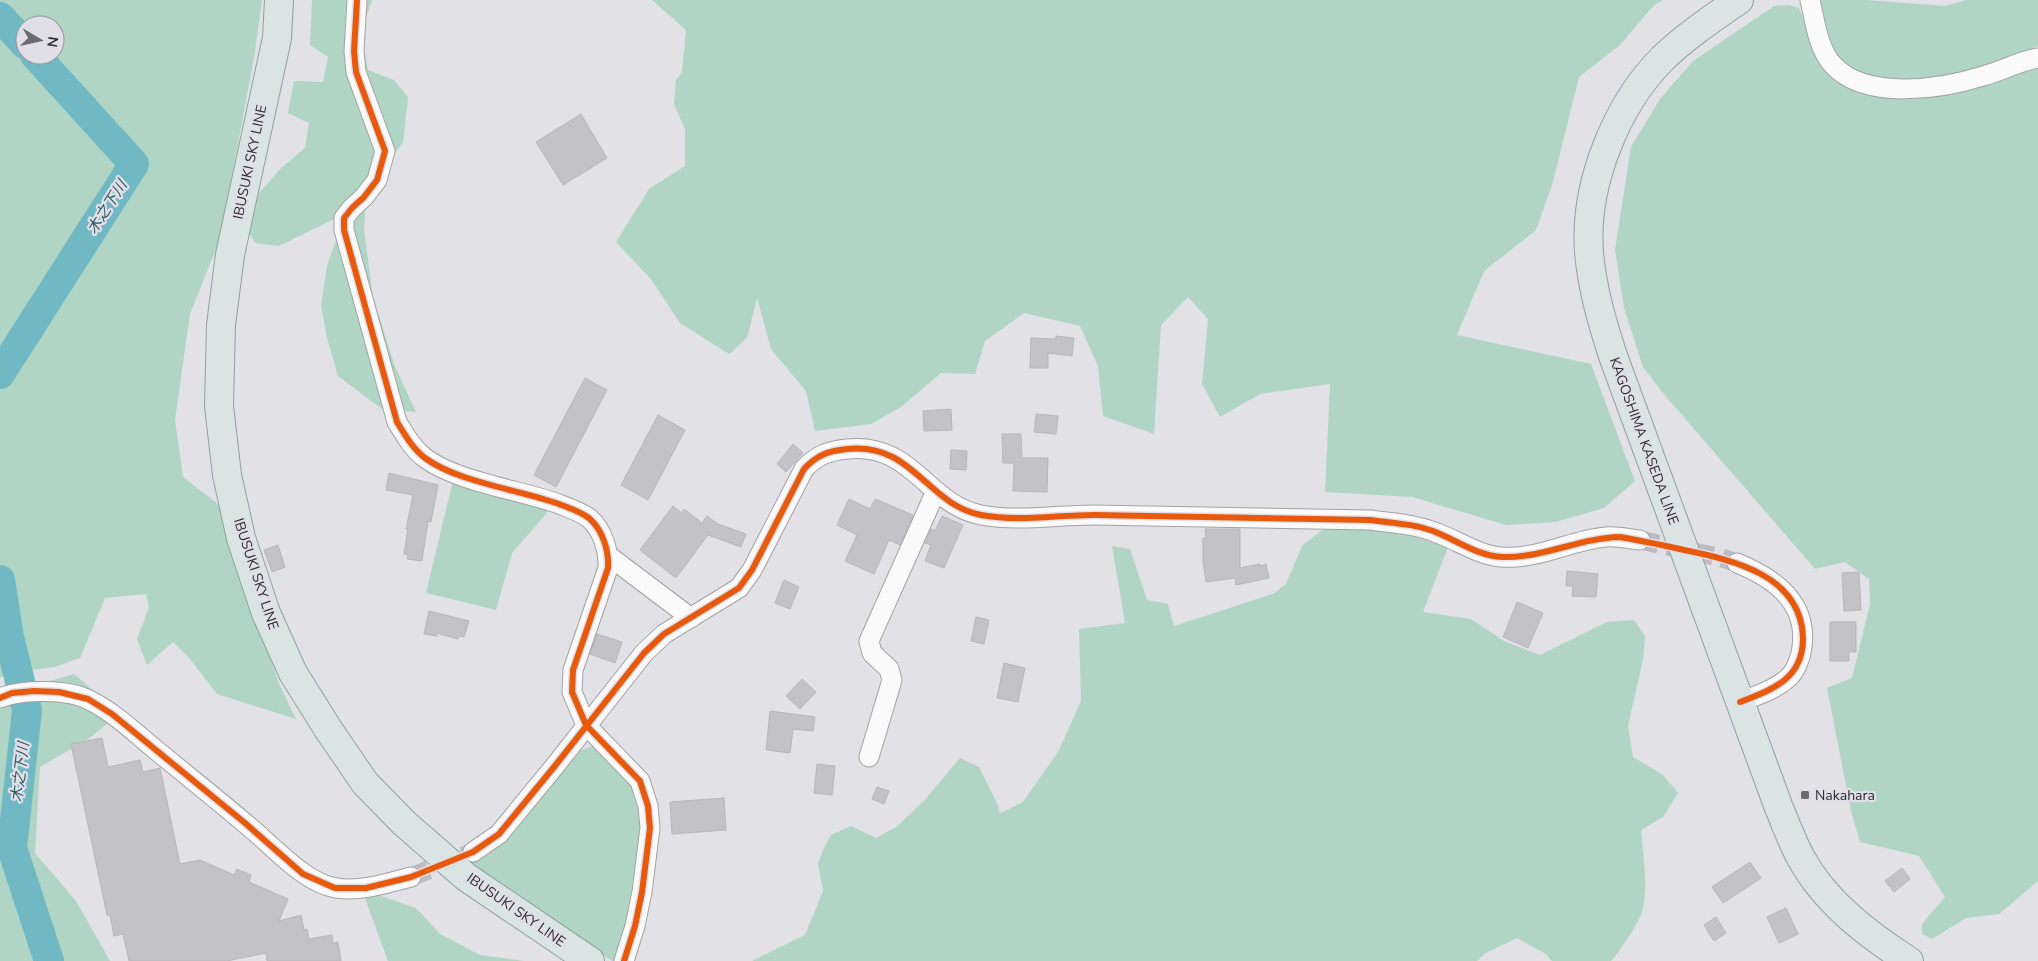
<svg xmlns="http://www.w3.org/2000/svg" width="2038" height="961" font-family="'Nunito Sans','Noto Sans JP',sans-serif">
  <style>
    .green { fill: #b0d5c4; fill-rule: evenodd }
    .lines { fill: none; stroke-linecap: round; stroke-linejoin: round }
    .river { stroke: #70b9c4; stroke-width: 30 }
    .building { fill: #c3c3c7; stroke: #b7b7ba }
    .street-tunnel { stroke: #bdbdc1; stroke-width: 19; stroke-dasharray: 19 9; stroke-linecap: butt }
    .street-casing { stroke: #a2a2a5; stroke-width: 21 }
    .primary-casing { stroke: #90a0a1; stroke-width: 30 }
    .street { stroke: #fafafb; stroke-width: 19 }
    .primary { stroke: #dae4e3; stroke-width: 28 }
    .cycleway-casing { stroke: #e0dfe8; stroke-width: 9 }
    .cycleway { stroke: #e8590c; stroke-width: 6 }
    .poi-dot { fill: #6b6b6f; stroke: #e0dfe8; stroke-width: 2 }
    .labels { text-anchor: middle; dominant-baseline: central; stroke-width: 4.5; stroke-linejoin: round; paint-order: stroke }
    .street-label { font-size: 14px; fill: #2c2b2f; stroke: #e0dfe8 }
    .poi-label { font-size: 14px; fill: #2c2b2f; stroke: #e0dfe8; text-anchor: start }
    .water-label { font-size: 15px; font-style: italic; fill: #2b585e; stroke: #e0dfe8 }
  </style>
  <rect width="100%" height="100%" fill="#e1e1e6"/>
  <path class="green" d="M0,0H262L254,58L220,239L190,314L175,420L183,477L218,504L279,684L296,719L217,694L190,659L173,642L147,665L137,639L149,607L146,594L105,598L80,658L55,667L23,671L0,677ZM25,25H55V55H25Z
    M312,0H372L361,33L368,70L394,80L408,97L403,143L367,186L364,229L373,297L394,364L416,412L382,409L338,376L327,338L321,305L327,266L339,232L334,219L279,246L255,243L249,232L255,198L280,169L305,148L309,123L288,113L294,81L323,82L328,57L310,45Z
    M652,0H1663L1654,5L1620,45L1579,77L1553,182L1536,230L1484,271L1457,335L1591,364L1635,481L1604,508L1556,522L1506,525L1412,497L1325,492L1330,384L1260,394L1220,417L1202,384L1208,319L1188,297L1161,325L1154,434L1103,416L1098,366L1080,326L1024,313L985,341L975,374L941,373L901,407L871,424L815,431L806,391L771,349L757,298L747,338L729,354L680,323L651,279L616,242L649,189L685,166V129L674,104L676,80L682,72L686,30Z
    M1820,0H1866L1945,6L1966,0H2038V46L1985,69L1914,82L1858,75L1831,50L1823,20Z
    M1788,5L1799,8L1812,43L1864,91L2038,66V881L1999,914L1966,918L1932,939L1922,934V924L1945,897L1919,856L1860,842L1851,811L1827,688L1852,678L1870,604L1869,579L1845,562L1815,569L1663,393L1643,367L1624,308L1615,250L1631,147L1660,99L1693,61L1774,6Z
    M455,472L548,500L546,514L512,553L496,610L426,593Z
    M1327,526L1397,532L1448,547L1423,612L1471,619L1504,641L1540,655L1607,622L1634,620L1645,636L1643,659L1628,726L1633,757L1663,775L1678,793L1663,817L1641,830C1643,854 1648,884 1643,908C1641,920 1620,951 1611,961H1552L1546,954L1517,938L1486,953L1477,961H752L805,935L823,891L818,864L823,850L831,835L851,826L876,838L896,827L923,802L960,758L979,767L998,805L999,814L1023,802L1058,752L1081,701L1079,629L1125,623L1112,546L1130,549L1147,600L1168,604L1174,626L1273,594L1286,584L1302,546Z
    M74,674L120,714L88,739L40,767L35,853L76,901L110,961H0V701L19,690Z
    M593,746L638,785L644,827L636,877L619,961H612L470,862L501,842L578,751Z
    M378,895L416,908L440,934L480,955L524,961H388L365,898Z"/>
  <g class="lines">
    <path class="river" d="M0,17L25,44
      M0,374L134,164L35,55
      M0,580L9,637L27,710L12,848L49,961"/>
  </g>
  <path class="building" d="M581,114L607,158L563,185L536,142Z
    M1056,336L1074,338L1072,356L1048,353V368H1030L1031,338L1056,339Z
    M585,378L607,390L556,487L534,475Z
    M951,409L952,430L924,431L923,411Z
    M1036,414L1058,416L1056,434L1034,432Z
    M658,415L685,430L648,500L621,485Z
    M1002,434H1021L1022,458H1048L1047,492L1013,491L1014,463H1003Z
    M793,444L803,453L786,472L777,464Z
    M951,450L967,451L966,470L950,469Z
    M389,473L438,485L431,522L428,521L422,561L407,559L408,555L404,554L408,529H406L413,495L386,490Z
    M849,499L870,509L875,499L913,515L900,545L889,540L874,574L845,561L857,535L837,525Z
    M673,506L682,513L684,509L702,523L707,516L718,524L746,534L741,547L708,535L676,578L640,550Z
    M942,516L963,525L944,568L925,561L931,545L925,543L931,529L935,531Z
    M1205,529H1240V568L1260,564V566L1266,564L1269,578L1236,585L1235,578L1206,582L1203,561V538H1206Z
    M278,545L285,567L272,572L264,550Z
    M1567,571L1598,574L1596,597L1572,596L1573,586H1566Z
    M1859,572L1861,610L1844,611L1842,573Z
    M784,580L799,587L790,609L775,603Z
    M1517,602L1543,613L1528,648L1503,637Z
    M429,611L469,621L464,637L459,636L458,639L437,633V636L424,634Z
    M976,617L989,620L984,644L971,641Z
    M1830,622H1856V652H1849V661H1830Z
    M597,634L622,642L615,663L590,654Z
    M1004,663L1025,668L1018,702L997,698Z
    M802,679L816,692L800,709L786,696Z
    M770,711L815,717L813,731L793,729L790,753L766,750Z
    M102,738L108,767L140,760L143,772L160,768L180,864L200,860L234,875L237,869L251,875L249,882L288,899L279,921L301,915L304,930L307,929L309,939L332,935L333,943L338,942L341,961H267L266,953L227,961H129L123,934L114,936L110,915H107L71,744Z
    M817,764L835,766L832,795L814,793Z
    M877,787L889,791L884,804L872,799Z
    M724,798L726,830L672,834L670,802Z
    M1750,862L1761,878L1723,903L1712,887Z
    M1902,868L1910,879L1894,892L1885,881Z
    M1786,908L1798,934L1779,943L1767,917Z
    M1716,917L1726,933L1714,941L1704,925Z"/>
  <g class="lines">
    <path class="street-tunnel" d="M1640,540L1722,558L1737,563
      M411,877L473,852"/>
    <g class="street-casing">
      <path id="street" d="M357,0L354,51L356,72L385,151L377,180L364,197L352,208L344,218V230L397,422C405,435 413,449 425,458C457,482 521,490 559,504C569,508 582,512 590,519C603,531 609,551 608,568L573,670L572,692L586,725L640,781L648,806L650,828L642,892L635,926L624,961
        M1810,0C1815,21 1818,49 1833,65C1866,101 1942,89 1983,76C2002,71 2019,61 2038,58
        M609,556L691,618
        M1737,563C1774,578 1808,602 1802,647C1801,657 1796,671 1788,678C1775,690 1757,695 1740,702
        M0,698C22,689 68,689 89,700C114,712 135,733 156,750C191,779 227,807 261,837C281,855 309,884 336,888C361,892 387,883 411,877
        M869,757L892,680L889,669L872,653L869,641L936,491
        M473,852L499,834L554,767L644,653L664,634L739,588L752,570L804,469C817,455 828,451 847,449C913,442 926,504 981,515C1019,522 1056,515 1094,515C1186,517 1278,518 1370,520C1392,523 1416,524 1437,533C1459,541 1478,555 1501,557C1538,560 1571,540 1606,537C1618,536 1629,539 1640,540"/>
    </g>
    <g class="primary-casing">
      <path id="primary" d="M279,0L277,38L230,255L221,325L219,406L227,475L241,538L266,613L293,673L328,729L365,783L404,823L466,877L590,961
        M1739,0C1713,18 1686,36 1663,58C1616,105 1584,185 1589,252C1592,288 1602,322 1613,356L1779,808C1786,824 1792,842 1801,858C1825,902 1867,934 1909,961"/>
    </g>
    <use href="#street" class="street"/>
    <use href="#primary" class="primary"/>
    <g class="cycleway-casing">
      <path id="cycleway" d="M357,0L354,51L356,72L385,151L377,180L364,197L352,208L344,218V230L397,422C405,435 413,449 425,458C457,482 521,490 559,504C569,508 582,512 590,519C603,531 609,551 608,568L573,670L572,692L586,725L640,781L648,806L650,828L642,892L635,926L624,961
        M0,698L12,693L34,691L59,692L88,699L112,714L245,823L303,874L335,888H366L411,877L473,852L499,834L554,767L644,653L664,634L739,588L752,570L804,469C817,455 828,451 847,449C913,442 926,504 981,515C1019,522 1056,515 1094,515C1186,517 1278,518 1370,520C1393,523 1417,524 1438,533C1459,542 1479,556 1503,557C1543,558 1580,538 1620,537C1642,541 1663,545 1684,550C1734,560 1803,576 1803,640C1802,680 1771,690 1740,702"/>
    </g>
    <use href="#cycleway" class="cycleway"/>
  </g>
  <rect class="poi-dot" x="1800" y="790" width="10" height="10" rx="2.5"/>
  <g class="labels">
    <g class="street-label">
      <text transform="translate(250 162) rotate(-78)">IBUSUKI SKY LINE</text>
      <text transform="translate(1644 441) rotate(70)">KAGOSHIMA KASEDA LINE</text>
      <text transform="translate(256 574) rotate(72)">IBUSUKI SKY LINE</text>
      <text transform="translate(516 910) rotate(35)">IBUSUKI SKY LINE</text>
    </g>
    <g class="poi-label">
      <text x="1815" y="795">Nakahara</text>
    </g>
    <g class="water-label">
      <text transform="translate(107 207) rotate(-57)">木之下川</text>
      <text transform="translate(20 772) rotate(-83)">木之下川</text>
    </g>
  </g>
  <g transform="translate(40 40) rotate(99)"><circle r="24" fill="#e0dfe8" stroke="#98979e"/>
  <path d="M0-4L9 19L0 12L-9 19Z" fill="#6b6b6f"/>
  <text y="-8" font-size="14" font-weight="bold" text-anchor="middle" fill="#2c2b2f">N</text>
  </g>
</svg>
